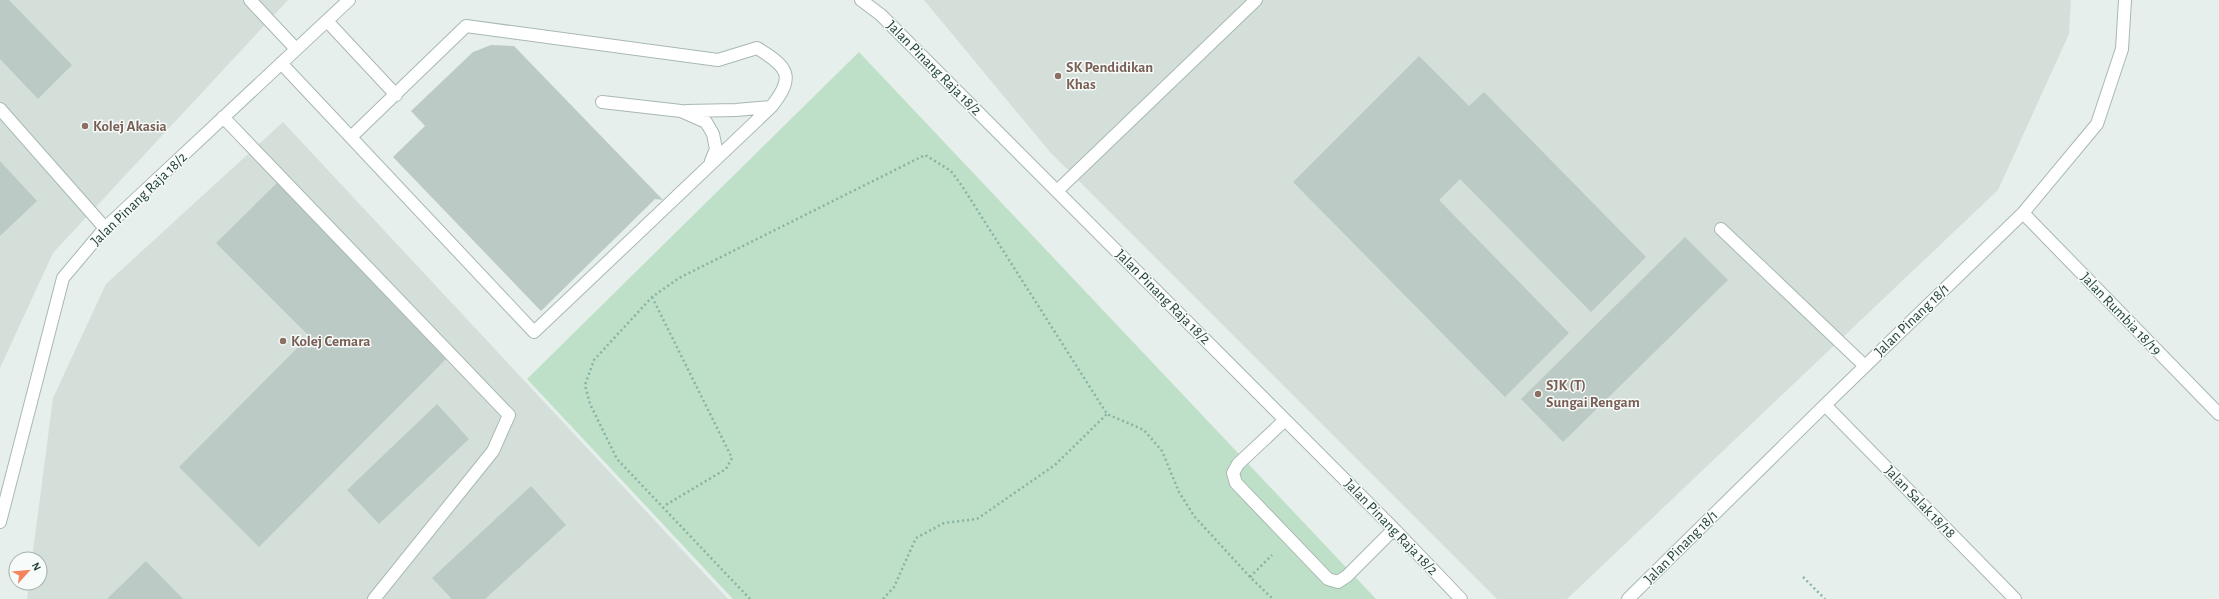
<svg xmlns="http://www.w3.org/2000/svg" width="2219" height="599" font-family="'Alegreya Sans',sans-serif">
  <style>
    .built { fill: #d4dfda }
    .green { fill: #bfe0c8 }
    .building { fill: #bbcac4 }
    .lines { fill: none; stroke-linecap: round; stroke-linejoin: round }
    .minor-casing { stroke: #a8b8b2; stroke-width: 14 }
    .path { stroke: #86b3a5; stroke-width: 2.5; stroke-dasharray: 2 3; stroke-linecap: butt }
    .minor { stroke: #fff; stroke-width: 12 }
    .education-dot { fill: #8d6e63; stroke: #f7fbf9; stroke-width: 1.5 }
    .labels { text-anchor: middle; dominant-baseline: central; stroke-width: 3; stroke-linejoin: round; paint-order: stroke }
    .education-label { font-size: 15px; font-weight: bold; fill: #785e54; stroke: #f7fbf9; text-anchor: start }
    .street-label { font-size: 15px; fill: #24423a; stroke: #f7fbf9 }
  </style>
  <rect width="100%" height="100%" fill="#e6efeb"/>
  <path class="built" d="M0,0H288L53,253L0,368Z
    M924,0H2071L2069,34L1998,190L1567,599H1497L1050,152Z
    M283,122L728,599H27L29,583H40V559H32L53,398L106,284Z"/>
  <path class="green" d="M859,52L1376,599H733L527,379Z"/>
  <path class="building" d="M0,0H9L72,65L38,99L0,59Z
    M491,45L514,46L663,200L655,199L541,311L393,157L425,126L411,111L473,52Z
    M1419,56L1469,106L1484,92L1646,257L1591,312L1460,179L1439,200L1569,333L1505,397L1293,182Z
    M0,161L37,201L0,236Z
    M277,183L450,355L259,547L179,467L309,336L216,243Z
    M1685,237L1728,280L1563,442L1521,399Z
    M437,404L469,439L379,524L347,490Z
    M531,486L566,525L485,599H450L451,598L432,578Z
    M146,561L183,599H107Z"/>
  <g class="lines">
    <g class="minor-casing">
      <path id="minor" d="M250,0L296,49
        M861,0L881,15L1394,529L1461,599
        M327,21L396,95
        M281,63L534,332L771,107C796,76 788,67 757,48L718,60L466,26L351,137
        M602,102L681,111L706,122L713,134L716,149L711,161
        M0,109L105,228
        M686,111L736,110L771,107
        M223,117L509,415L493,451L374,599
        M1057,191L1256,0
        M2023,213L2219,414
        M1721,229L1865,366
        M1825,405L2015,599
        M1285,420L1238,464L1233,473L1236,483L1328,579L1338,582L1347,576L1394,529
        M0,522L63,278L105,228L349,0
        M1628,599L1825,405L2023,213L2097,124L2122,49L2125,0"/>
    </g>
    <path class="path" d="M652,297L732,458L726,469L664,506
      M1250,577L1272,555
      M1803,577L1825,599
      M750,599L617,459L590,404L585,385L594,360L652,297L679,278L925,155L951,171L962,186L1107,414L1144,430L1162,451L1179,492L1194,516L1250,577L1273,599
      M883,599L894,587L916,538L944,523L977,519L1055,465L1107,414"/>
    <use href="#minor" class="minor"/>
  </g>
  <g class="education-dot">
    <circle cx="1058" cy="76" r="4"/>
    <circle cx="85" cy="126" r="4"/>
    <circle cx="283" cy="341" r="4"/>
    <circle cx="1538" cy="394" r="4"/>
  </g>
  <g class="labels">
    <g class="education-label">
      <text x="1066" y="67">SK Pendidikan<tspan x="1066" dy="17">Khas</tspan></text>
      <text x="93" y="126">Kolej Akasia</text>
      <text x="291" y="341">Kolej Cemara</text>
      <text x="1546" y="385">SJK (T)<tspan x="1546" dy="17">Sungai Rengam</tspan></text>
    </g>
    <g class="street-label">
      <text transform="translate(934 68) rotate(45)">Jalan Pinang Raja 18/2</text>
      <text transform="translate(139 199) rotate(-44)">Jalan Pinang Raja 18/2</text>
      <text transform="translate(1163 297) rotate(45)">Jalan Pinang Raja 18/2</text>
      <text transform="translate(2121 314) rotate(46)">Jalan Rumbia 18/19</text>
      <text transform="translate(1912 320) rotate(-44)">Jalan Pinang 18/1</text>
      <text transform="translate(1920 502) rotate(46)">Jalan Salak 18/18</text>
      <text transform="translate(1391 527) rotate(46)">Jalan Pinang Raja 18/2</text>
      <text transform="translate(1681 547) rotate(-45)">Jalan Pinang 18/1</text>
    </g>
  </g>
  <g transform="translate(28 571) rotate(63)"><circle r="19" fill="#f7fbf9" stroke="#a3b1ad"/>
  <path d="M0-3L7 15L0 10L-7 15Z" fill="#f4845f"/>
  <text y="-6" font-size="11" font-weight="bold" text-anchor="middle" fill="#24423a">N</text>
  </g>
</svg>
